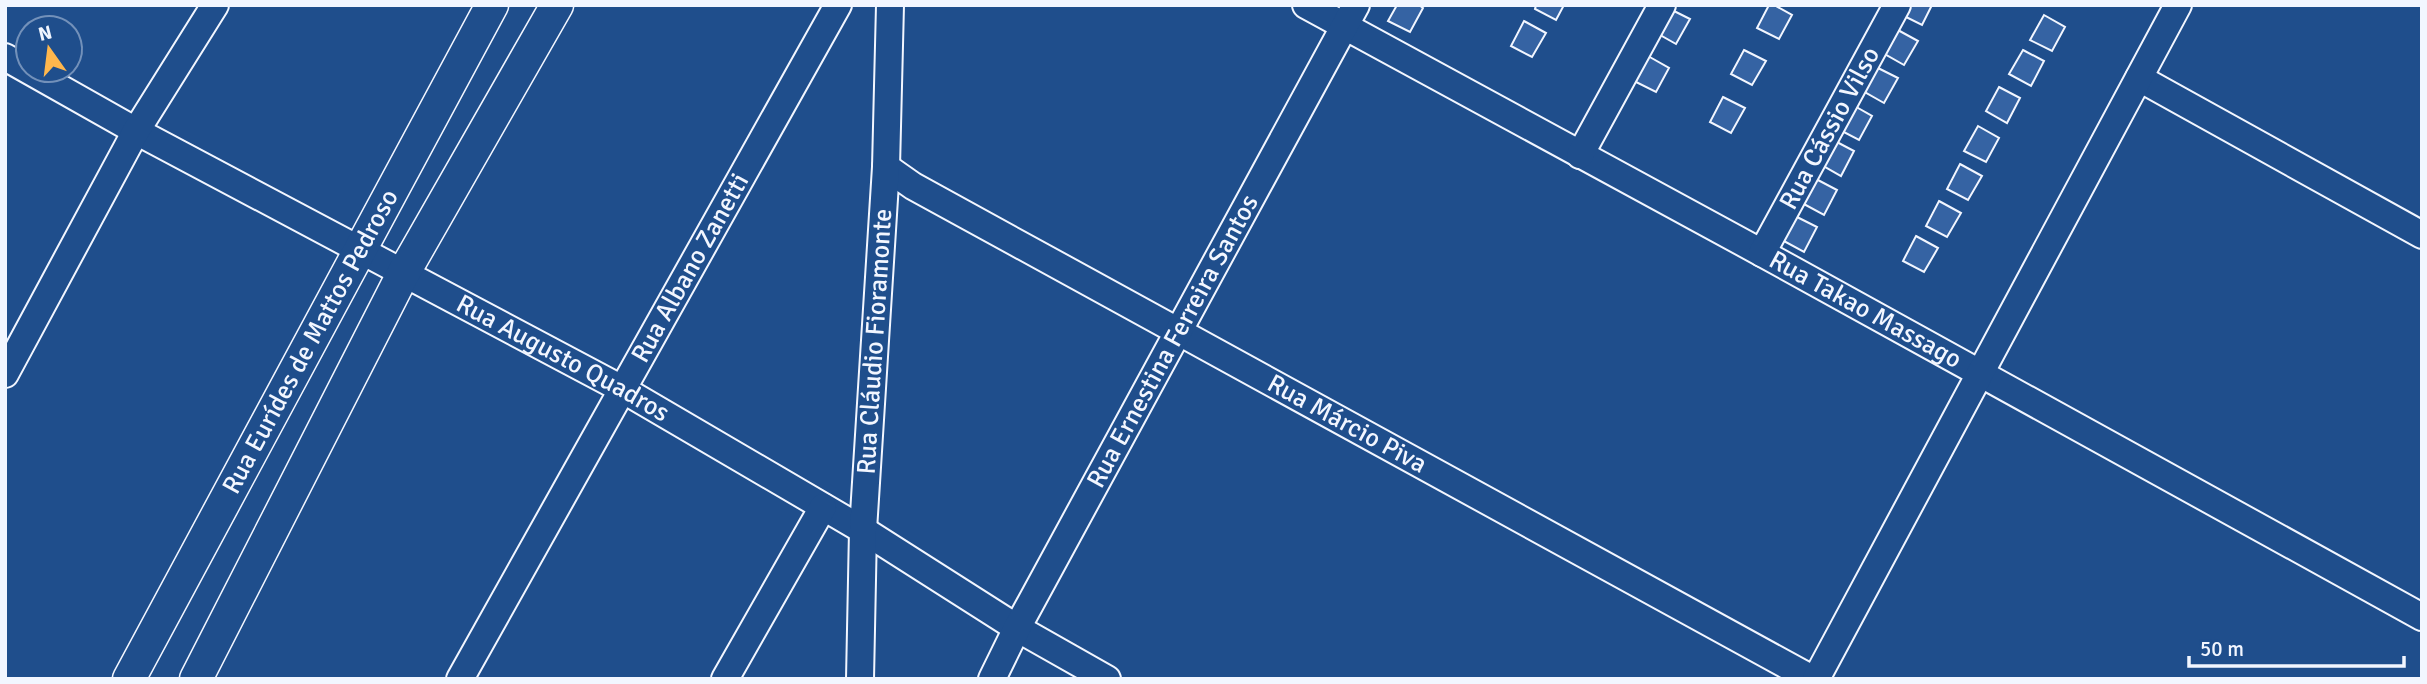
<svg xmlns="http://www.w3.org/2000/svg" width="2427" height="684" font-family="Signika,sans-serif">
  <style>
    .building { fill: #3563a3; stroke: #f2f6ff; stroke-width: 2 }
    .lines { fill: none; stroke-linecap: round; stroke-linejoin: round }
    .minor-casing { stroke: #f2f6ff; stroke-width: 30 }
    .tertiary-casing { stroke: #f2f6ff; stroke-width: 35 }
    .minor { stroke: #1f4e8c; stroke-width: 26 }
    .tertiary { stroke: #1f4e8c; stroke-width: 32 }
    .labels { text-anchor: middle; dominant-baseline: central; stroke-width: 5; stroke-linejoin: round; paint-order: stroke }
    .street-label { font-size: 26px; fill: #f2f6ff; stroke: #1f4e8c }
  </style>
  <rect width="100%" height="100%" fill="#1f4e8c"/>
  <path class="building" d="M1397,5H1419L1423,8L1410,32L1388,21Z
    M1536,5H1564L1556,20L1535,9Z
    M1769,5H1774L1792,15L1779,39L1757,28Z
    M1905,5H1932L1922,25L1900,14Z
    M1668,8L1690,19L1676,44L1655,32Z
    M2044,15L2065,27L2052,51L2030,40Z
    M1524,21L1546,33L1532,57L1511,46Z
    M1896,29L1918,41L1904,65L1883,53Z
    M1744,50L1766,61L1752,85L1731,74Z
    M2023,50L2044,61L2031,86L2009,74Z
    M1648,56L1669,68L1656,92L1634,81Z
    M1876,67L1898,78L1884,103L1863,91Z
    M1999,87L2020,98L2007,123L1986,111Z
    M1723,97L1745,108L1731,133L1710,122Z
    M1851,104L1872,116L1859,140L1838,129Z
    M1978,126L1999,138L1986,162L1964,151Z
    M1833,140L1854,151L1841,176L1820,164Z
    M1960,164L1982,176L1968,200L1947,189Z
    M1816,179L1837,190L1824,215L1802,203Z
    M1939,201L1961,213L1947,237L1926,226Z
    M1795,216L1817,227L1804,252L1782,240Z
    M1916,236L1938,248L1924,272L1903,261Z"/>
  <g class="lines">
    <g class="minor-casing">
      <g id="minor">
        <path id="s1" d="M1306,5L1762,253L2422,617"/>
        <path id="s2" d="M5,57L136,131L622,389L863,530L1017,628L1107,679"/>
        <path d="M2139,78L2422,235"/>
        <path d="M1580,155L1662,5"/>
        <path id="s3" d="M886,167L913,186L1812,679"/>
        <path id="s4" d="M1762,253L1897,5"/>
        <path d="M5,374L136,131L215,5"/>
        <path id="s5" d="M460,679L838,5"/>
        <path d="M725,679L823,507"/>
        <path id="s6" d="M860,679L863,530L886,167L890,5"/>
        <path id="s7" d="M992,679L1017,628L1356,5"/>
        <path d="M1816,679L2178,5"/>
      </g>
    </g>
    <g class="tertiary-casing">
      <g id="tertiary">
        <path id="s8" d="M129,679L492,5"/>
        <path d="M196,679L403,274L557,5"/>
      </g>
    </g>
    <use href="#minor" class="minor"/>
    <use href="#tertiary" class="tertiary"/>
  </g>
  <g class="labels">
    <g class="street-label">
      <text stroke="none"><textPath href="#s4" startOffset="142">Rua Cássio Vilso</textPath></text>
      <text stroke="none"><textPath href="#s5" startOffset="471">Rua Albano Zanetti</textPath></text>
      <text stroke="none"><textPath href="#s1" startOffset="637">Rua Takao Massago</textPath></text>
      <text stroke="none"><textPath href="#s7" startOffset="383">Rua Ernestina Ferreira Santos</textPath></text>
      <text stroke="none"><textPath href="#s8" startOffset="383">Rua Eurídes de Mattos Pedroso</textPath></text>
      <text stroke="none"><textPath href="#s6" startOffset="338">Rua Cláudio Fioramonte</textPath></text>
      <text stroke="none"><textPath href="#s2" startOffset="634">Rua Augusto Quadros</textPath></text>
      <text stroke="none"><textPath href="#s3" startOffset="528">Rua Márcio Piva</textPath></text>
    </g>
  </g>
  <rect width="2427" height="684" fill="none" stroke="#f2f6ff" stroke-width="14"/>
  <g transform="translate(49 49) rotate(346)"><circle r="33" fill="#1f4e8c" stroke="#7391ba" stroke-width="2"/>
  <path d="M0-5L12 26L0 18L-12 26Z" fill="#ffb74d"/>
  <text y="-10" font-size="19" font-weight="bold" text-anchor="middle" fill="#f2f6ff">N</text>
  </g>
  <path d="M2189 656v10h215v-10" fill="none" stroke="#f2f6ff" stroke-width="3.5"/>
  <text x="2200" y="656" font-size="21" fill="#f2f6ff" stroke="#1f4e8c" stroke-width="5" paint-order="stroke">50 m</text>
</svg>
